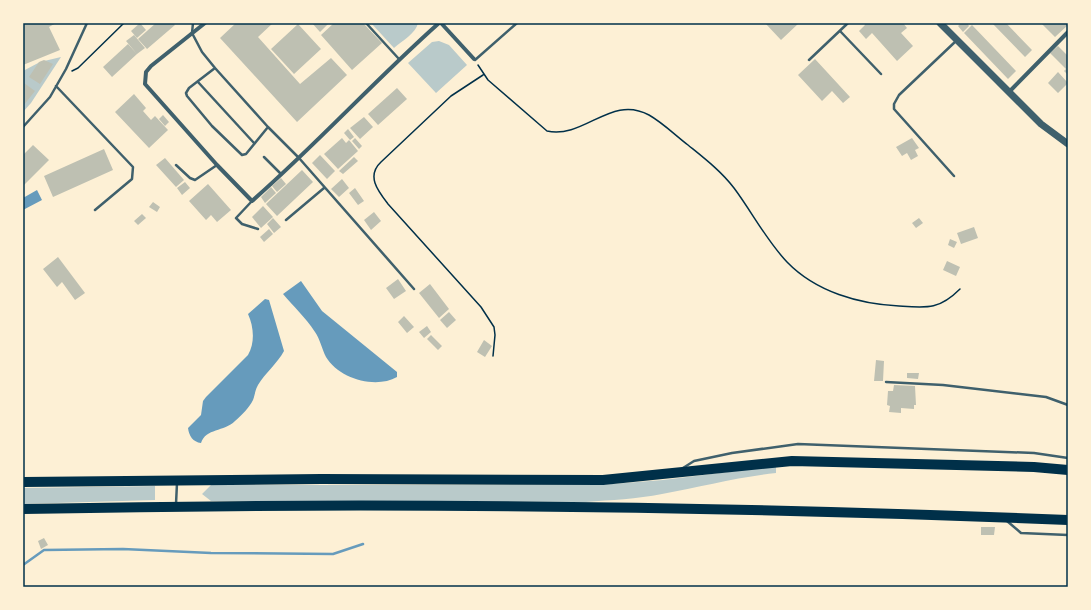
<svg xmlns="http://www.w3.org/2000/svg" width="1091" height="610" font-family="'PT Sans Narrow',sans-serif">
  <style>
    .green { fill: #b9caca }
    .water { fill: #669bbc }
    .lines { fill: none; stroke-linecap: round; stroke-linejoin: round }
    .stream { stroke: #669bbc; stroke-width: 2.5 }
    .building { fill: #bec0b2 }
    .path { stroke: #003049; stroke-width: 1.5 }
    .service { stroke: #3f606c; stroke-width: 2.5 }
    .minor { stroke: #3f606c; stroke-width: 4 }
    .tertiary { stroke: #3f606c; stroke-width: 7 }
    .motorway { stroke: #003049; stroke-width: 10 }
    .neatline { fill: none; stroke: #003049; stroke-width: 1.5 }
  </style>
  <rect width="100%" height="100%" fill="#fdf0d5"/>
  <path class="green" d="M371,23H418C416,33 402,41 394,48Z
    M439,41L449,45L467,65L436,93L408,63L432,42Z
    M61,57L31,103L23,112V71L40,62Z
    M776,466V473C738,477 700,487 662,494C637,499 611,500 586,502L211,501L202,494L211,485H599L663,480Z
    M155,486V500L23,504V488Z"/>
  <path class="water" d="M37,190L42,200L23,210V198Z
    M301,281L322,311L397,372V377C376,389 339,379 326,357C322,349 320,339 315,332C306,318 293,306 283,294Z
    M265,299L269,300L284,351C277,364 265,373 258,385C255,390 255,395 253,400C249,408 242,415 235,421C224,432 206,428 201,443C193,442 189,436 188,428L201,415L203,401L206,397L248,355C255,343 254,327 248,314Z"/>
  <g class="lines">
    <path class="stream" d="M23,565L44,550L123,549L211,553L333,554L363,544"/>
  </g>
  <path class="building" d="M23,23H56L49,27L60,50L23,65Z
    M140,23L146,30L137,38L131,31Z
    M156,23H173L175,25L147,49L138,39Z
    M236,23H273L258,37L300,84L331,58L347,75L297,122L220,38Z
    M312,23H329L320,32Z
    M334,23H363L382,43L352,70L321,35Z
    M765,23H799L781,40Z
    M864,23H903L907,28L901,33L913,46L897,61L872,33L866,39L859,31L865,25Z
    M961,23H967L969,26L963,32L958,26Z
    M992,23H1006L1032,50L1025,57Z
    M1041,23H1068V25L1055,37Z
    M298,24L321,49L294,74L271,49Z
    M972,25L1016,71L1008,79L964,33Z
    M134,35L145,48L137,54L126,41Z
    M128,44L137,54L112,77L103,67Z
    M1058,46L1068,56V75L1064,71L1066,69L1050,53Z
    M815,59L850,97L843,103L832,91L822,101L798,75Z
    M44,60L53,64L40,84L29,77L39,62Z
    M1058,72L1068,83L1058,93L1048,83Z
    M24,83L35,91L23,106V85Z
    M397,88L407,99L378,125L368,114Z
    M134,94L146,108L143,111L151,120L155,116L168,130L149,148L115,112Z
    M163,115L169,122L165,126L159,119Z
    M364,117L373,127L360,139L350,128Z
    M348,129L354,137L350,140L344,133Z
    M342,138L346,143L349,140L358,151L338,169L324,154Z
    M355,138L362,146L359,149L352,141Z
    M912,138L919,148L915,150L918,156L911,160L907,153L902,156L896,147Z
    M33,145L49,160L23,186V155Z
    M104,149L113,170L53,197L44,176Z
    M320,155L335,171L327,179L312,163Z
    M354,157L358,161L343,174L339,171Z
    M165,158L184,180L176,187L156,165Z
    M302,170L313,182L277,216L266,204Z
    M281,178L286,184L277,192L272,186Z
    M342,179L349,188L339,197L331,189Z
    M185,182L190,188L182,195L177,188Z
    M208,184L231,210L217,222L211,215L206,220L189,201Z
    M271,187L276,193L265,203L261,197Z
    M355,188L364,201L358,205L349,193Z
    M153,202L160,207L157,212L149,207Z
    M263,206L273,217L261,228L252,217Z
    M374,212L381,221L371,230L364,220Z
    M142,214L146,218L138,225L134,221Z
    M273,218L281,227L274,233L267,224Z
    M919,218L923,223L916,228L912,223Z
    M974,227L978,238L961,244L957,233Z
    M269,229L273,234L264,242L260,237Z
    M950,239L957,242L954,248L948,245Z
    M58,257L85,293L75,300L62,282L57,287L43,269Z
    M947,261L960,267L956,276L943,270Z
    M398,279L406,291L394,299L386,288Z
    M430,284L449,309L439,318L419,293Z
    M449,312L456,320L447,328L440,320Z
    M404,316L414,327L407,333L398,322Z
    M427,326L431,332L424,338L419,332Z
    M431,335L442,346L438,350L427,339Z
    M484,340L492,346L485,357L477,352Z
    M876,360L884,361L883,381H874Z
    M907,373H919L918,379L907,378Z
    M894,385L915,386L916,405H914V409L901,408V413L889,412L890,406L887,405L888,391H893Z
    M981,527H995L994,535H981Z
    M44,538L48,545L41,549L38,541Z"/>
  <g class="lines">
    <path class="path" d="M478,65L488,80L547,131C585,139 611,94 649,115C663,123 675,135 688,145C704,158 721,171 734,188C752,212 766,240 787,262C816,292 859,304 899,306C927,308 939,310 960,289
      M72,71L78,68L124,23
      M483,75L451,96L381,162C366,176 378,191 388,204L481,307L494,327L495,335L493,356"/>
    <path class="service" d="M193,23L192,33L202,52L215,68L268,127L299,158L414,289
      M366,23L399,59
      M840,31L881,74
      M475,60L517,23
      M809,60L848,23
      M215,68L189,88L186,93L187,96L212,126L242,155L246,154L268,127
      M198,82L254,143
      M56,86L133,167L132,179L95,210
      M23,127L50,97L66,69L87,23
      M264,157L281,174
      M176,165L190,178L195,180L217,165
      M954,176L894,109V104L899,95L956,41
      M252,201L236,218L242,224L258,229
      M286,220L324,188
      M886,382L943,385L1046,397L1068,405
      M683,468L694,461L732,453L798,444L1034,453L1068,458
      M176,504L177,483
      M1007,521L1021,533L1068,535"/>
    <path class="minor" d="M205,23L151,66L146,72L145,84L217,165L252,201C317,144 375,80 439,23
      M441,23L474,59
      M1009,92L1068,32"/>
    <path class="tertiary" d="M940,23L1041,124L1068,144"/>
    <path class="motorway" d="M23,482L321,479L603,480L792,461L1034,467L1068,470
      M23,509C371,502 720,506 1068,520"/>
  </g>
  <rect width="1091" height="610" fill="none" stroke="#fdf0d5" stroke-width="48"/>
  <rect x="24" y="24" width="1043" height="562" class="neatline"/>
</svg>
